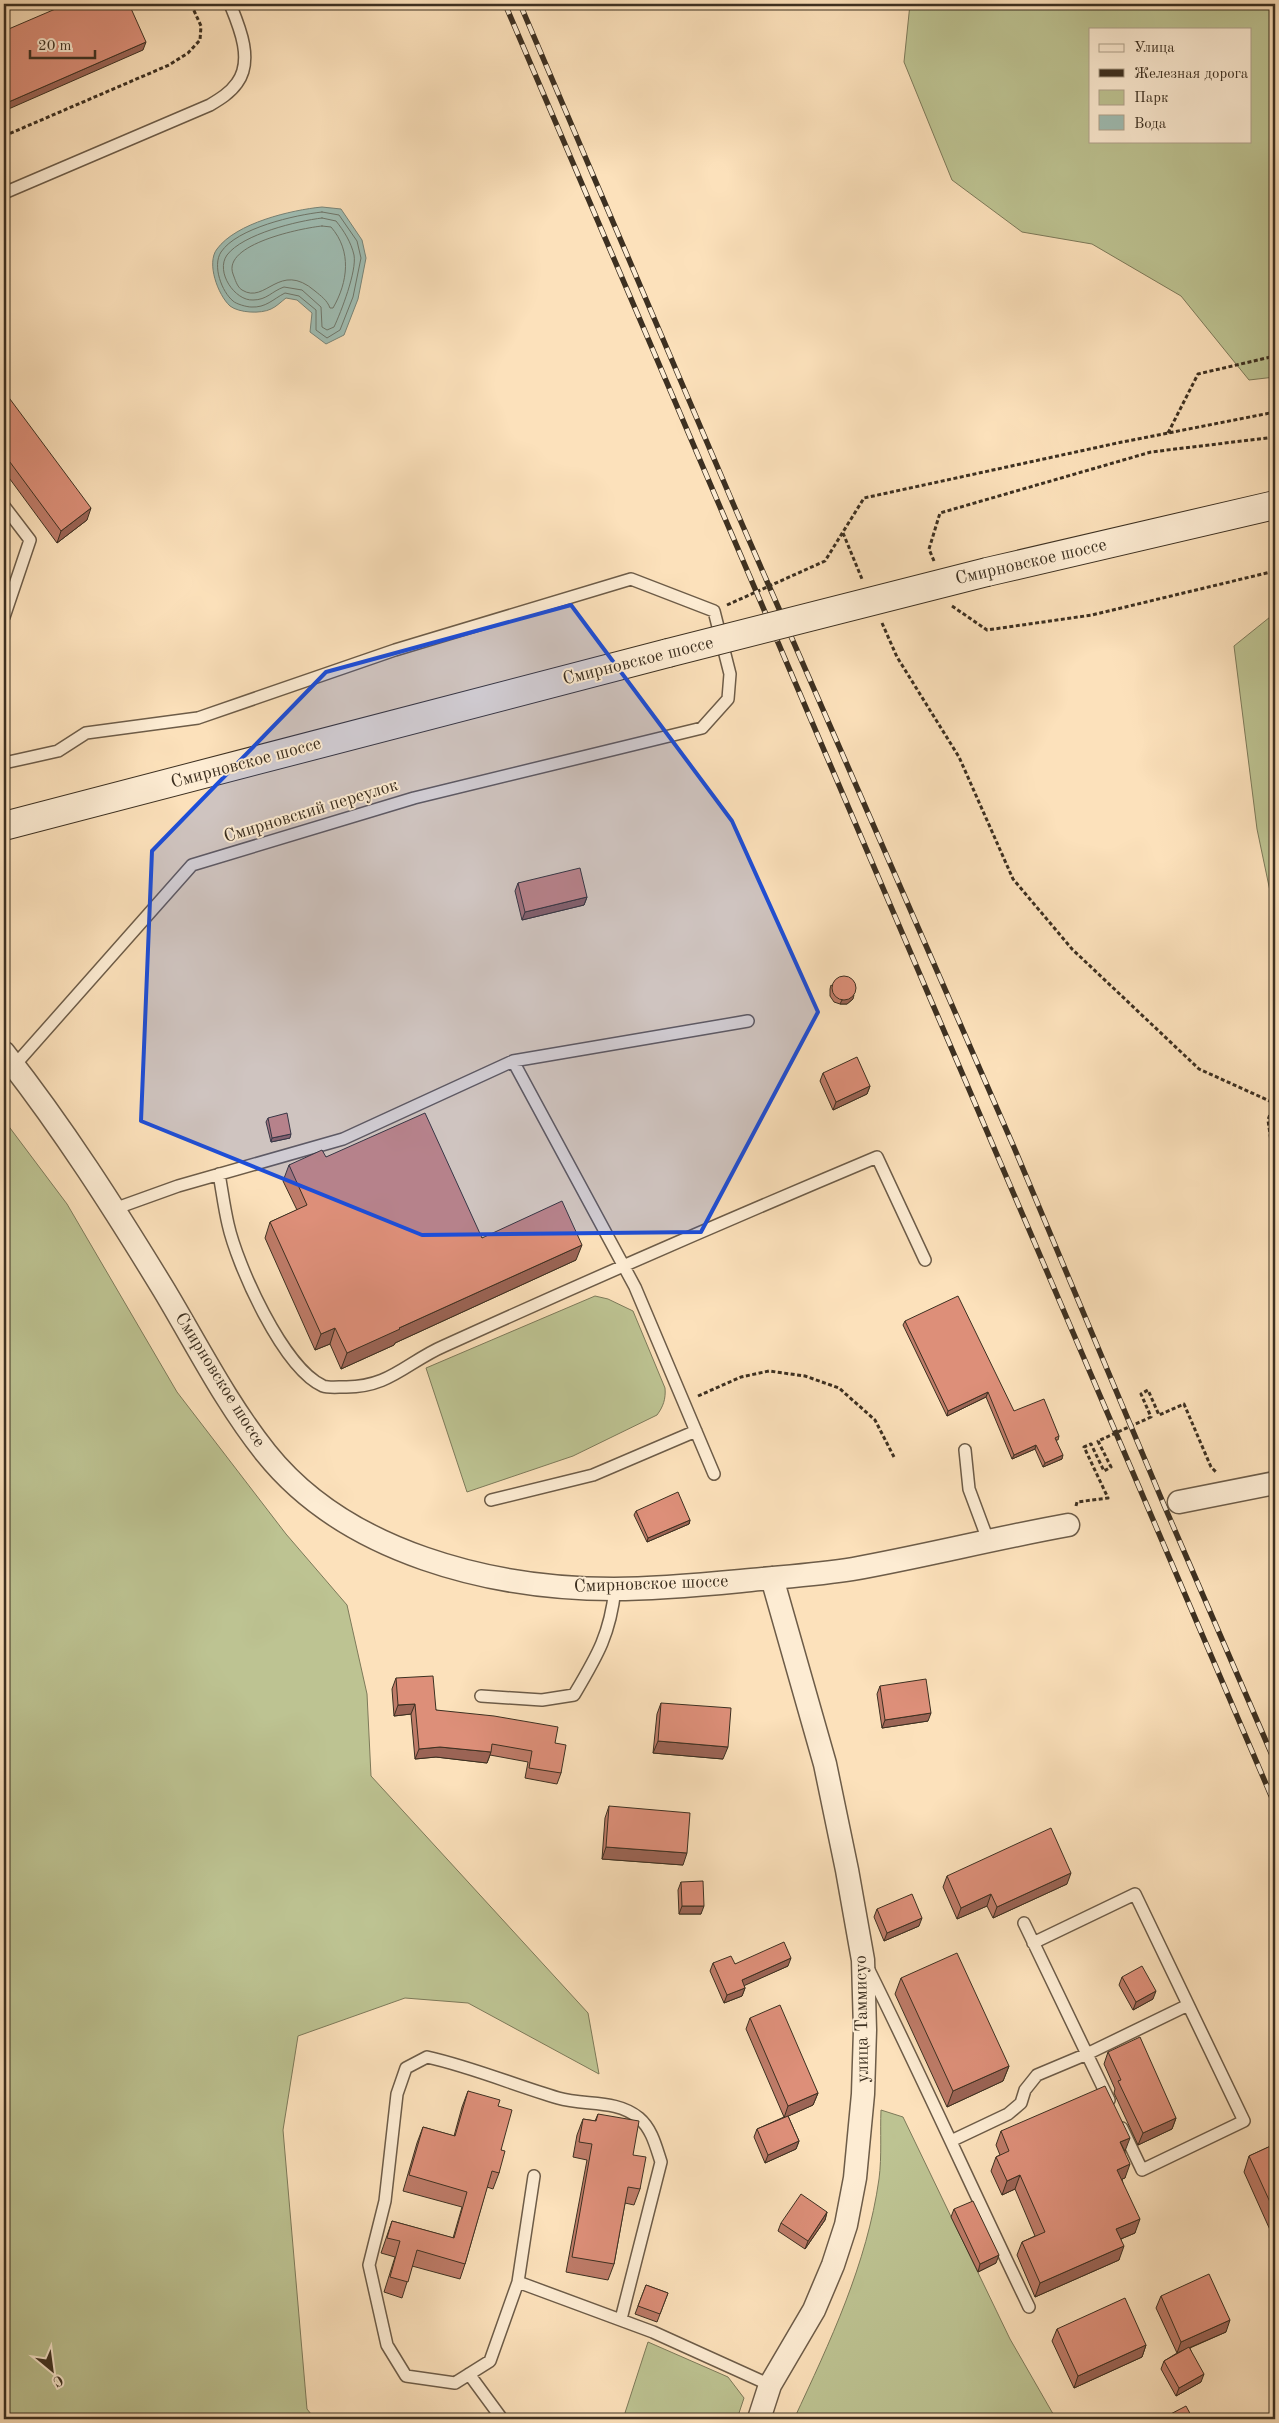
<svg xmlns="http://www.w3.org/2000/svg" width="1279" height="2423" font-family="'Old Standard TT',serif">
  <style>
    .green { fill: #bdc392; stroke: #7d7a5a; fill-rule: evenodd }
    .water { fill: #9fbdb3; stroke: #788579 }
    .lines { fill: none; stroke-linecap: round; stroke-linejoin: round }
    .shore { stroke: #6e766a; stroke-width: 1 }
    .lane-casing { stroke: #6d5c48; stroke-width: 14 }
    .street-casing { stroke: #6d5c48; stroke-width: 25 }
    .secondary-casing { stroke: #3d3021; stroke-width: 30 }
    .path { stroke: #3d3021; stroke-width: 3; stroke-dasharray: 4 2.5; stroke-linecap: butt }
    .lane { stroke: #fdecd3; stroke-width: 11 }
    .street { stroke: #fdecd3; stroke-width: 22 }
    .secondary { stroke: #fdecd3; stroke-width: 28 }
    .rail-casing { stroke: #3d3021; stroke-width: 5.5 }
    .rail { stroke: #fdecd3; stroke-width: 4; stroke-dasharray: 11; stroke-linecap: butt }
    .secondary-bridge-casing { stroke: #3d3021; stroke-width: 30; stroke-linecap: butt }
    .secondary-bridge { stroke: #fdecd3; stroke-width: 28 }
    .wall { fill: #be7b68; stroke: #3d3021 }
    .shaded-wall { fill: #9b6455; stroke: #3d3021 }
    .building { fill: #dd8f79; stroke: #3d3021 }
    .marked { fill: #1d4ed8; fill-opacity: 0.2; stroke: #1d4ed8; stroke-width: 4; stroke-linejoin: round }
    .labels { text-anchor: middle; dominant-baseline: central; stroke-width: 4; stroke-linejoin: round; paint-order: stroke }
    .street-label { font-size: 18px; fill: #3d3021; stroke: #fdecd3 }
  </style>
  <rect width="100%" height="100%" fill="#fce1bb"/>
  <filter id="stains"><feTurbulence type="fractalNoise" baseFrequency=".004" numOctaves="4"/><feColorMatrix values="0 0 0 0 .2 0 0 0 0 .09 0 0 0 0 .02 0 0 0 .5 -.17"/></filter>
  <radialGradient id="worn" r=".72"><stop offset=".6" stop-color="#630" stop-opacity="0"/><stop offset="1" stop-color="#630" stop-opacity=".3"/></radialGradient>
  <path class="green" d="M910,4H1275V377L1249,380L1181,296L1092,244L1022,232L952,180L904,62ZM1090,29H1250V141H1090Z
    M1275,613V915L1257,829L1234,646Z
    M4,1120L67,1204L177,1392L286,1534L347,1605L367,1694L371,1776L588,2013L599,2074L468,2003L405,1998L298,2036L283,2130L307,2409L315,2419H4Z
    M595,1296L608,1299L633,1311L665,1388C666,1399 663,1407 657,1415L573,1456L467,1492L426,1368Z
    M881,2110L903,2117L1010,2339L1056,2419H794C830,2342 867,2264 879,2179C882,2156 880,2132 881,2110Z
    M648,2342L728,2377L744,2398L737,2419H623Z"/>
  <path class="water" d="M322,207L341,209L362,240L366,258L358,299L344,335L326,344L310,332L312,313L297,300L286,298C282,301 276,307 271,309C261,314 239,313 230,306C218,295 206,263 217,249C236,223 291,210 322,207Z"/>
  <g class="lines">
    <path class="shore" d="M322,212L339,215L357,241L361,258L353,297L340,330L327,338L316,330V310L299,296L285,293C273,299 266,308 251,307C247,307 236,304 233,301C222,292 212,266 221,252C237,228 295,215 322,212Z
      M322,218L336,221C344,231 351,242 354,255C357,271 341,312 334,327L327,330L322,327L321,307L302,290L284,287C272,291 267,300 253,300C235,301 215,272 227,255C243,234 297,221 322,218Z
      M322,226L331,227C352,251 348,282 333,308H330C327,300 321,296 315,291C279,260 266,305 242,290C237,287 235,279 233,274C222,244 302,228 322,226Z"/>
    <g class="lane-casing">
      <path id="lane" d="M4,193L210,105C220,99 230,93 237,83C254,60 239,26 230,4
        M4,506L30,540L4,617
        M4,763L58,751L86,733L198,718L395,650L631,579L714,611L730,674L728,699L702,728L414,798L192,865L14,1066
        M513,1061L635,1287L714,1474
        M219,1174C222,1190 224,1207 228,1224C237,1265 283,1368 323,1386C328,1388 338,1387 344,1387C389,1388 407,1362 444,1346C587,1281 732,1218 877,1157L925,1260
        M114,1209L178,1186L343,1139L513,1061L748,1021
        M965,1450L969,1489L988,1540
        M491,1500L593,1475L696,1431
        M481,1696L542,1700L574,1695C597,1656 610,1635 615,1589
        M1024,1923L1109,2100
        M1033,1943L1135,1894L1244,2121L1142,2170L1122,2128
        M869,1970C924,2081 975,2195 1029,2307
        M951,2141L1008,2114L1021,2103L1025,2090L1037,2075L1087,2054L1188,2005
        M534,2176L518,2282L490,2361L455,2383L406,2376L387,2345L369,2265L385,2201L397,2094L406,2068L427,2057C472,2067 514,2085 558,2098C585,2106 616,2099 639,2118C652,2129 656,2147 661,2162L621,2319
        M518,2282L653,2332L770,2385
        M469,2374L502,2419"/>
    </g>
    <g class="street-casing">
      <path id="street" d="M4,1053C63,1128 114,1208 164,1290C197,1345 226,1403 266,1453C346,1553 492,1589 614,1589C656,1589 699,1585 741,1581C778,1577 816,1575 853,1569C925,1556 996,1538 1068,1525
        M1179,1502L1275,1483
        M759,2419L770,2385L814,2310L833,2265L846,2225L855,2178L863,2094L865,2030L863,1960L847,1870L825,1764L772,1578"/>
    </g>
    <g class="secondary-casing">
      <path id="secondary" d="M987,572L1275,505
        M4,826L668,653"/>
    </g>
    <path class="path" d="M4,136L169,65L188,53L200,40L201,26L191,4
      M1168,433L1198,374L1275,356
      M843,533L862,579
      M934,561L929,549L940,513L1151,452L1275,437
      M727,605L825,561L864,498L1122,442L1275,412
      M952,606L987,630L1092,615L1275,571
      M882,623L897,657L959,757L1013,879L1072,949L1199,1069L1274,1103
      M1274,1103L1268,1120L1275,1170
      M698,1396L741,1377L769,1371L805,1376L839,1388L875,1420L894,1457
      M1076,1506L1077,1502L1108,1498L1084,1447L1091,1444L1104,1471L1111,1467L1098,1441L1151,1417L1141,1394L1148,1390L1159,1415L1184,1404L1211,1467L1216,1472"/>
    <use href="#lane" class="lane"/>
    <use href="#street" class="street"/>
    <use href="#secondary" class="secondary"/>
    <g class="rail-casing">
      <path id="rail" d="M505,4L1275,1805
        M520,4L735,508L1013,1145L1164,1505L1275,1762"/>
    </g>
    <use href="#rail" class="rail"/>
    <g class="secondary-bridge-casing">
      <path id="secondary-bridge" d="M668,653L987,572"/>
    </g>
    <use href="#secondary-bridge" class="secondary-bridge"/>
  </g>
  <path class="wall" d="M4,391L87,520L57,543L4,471Z
    M518,883L587,897L584,905L522,920L515,891Z
    M831,985L853,999L847,1004H840L834,1002L830,996V989Z
    M823,1073L870,1086L867,1094L833,1110L820,1081Z
    M268,1118L290,1138L271,1142L266,1122Z
    M326,1157L482,1238L576,1260L395,1343L394,1345L341,1369L330,1344L315,1350L265,1238L270,1222L297,1210L283,1181L289,1165Z
    M905,1321L1014,1411L1059,1436L1058,1440H1056L1062,1459L1043,1467L1035,1449L1012,1459L986,1397L947,1416L903,1325Z
    M636,1511L690,1520L689,1524L647,1542L634,1515Z
    M396,1678L436,1710L555,1743L561,1773L557,1784L525,1778L528,1762L490,1755L487,1763L436,1757L415,1759L411,1714L394,1716L392,1689Z
    M880,1686L928,1721L882,1728L877,1694Z
    M661,1703L723,1759L653,1753L657,1714Z
    M609,1806L683,1865L602,1859L605,1818Z
    M947,1876L1067,1884L993,1918L987,1906L957,1919L943,1887Z
    M681,1882L701,1914H679L678,1890Z
    M877,1909L919,1926L884,1941L874,1917Z
    M713,1963L735,1964L788,1966L744,1985L745,1988L742,1996L724,2003L710,1971Z
    M1122,1977L1153,1999L1133,2010L1119,1985Z
    M901,1978L1009,2066L1003,2081L947,2107L895,1994Z
    M750,2018L818,2093L813,2105L788,2116L799,2141L796,2149L765,2163L754,2137L757,2129L784,2117L746,2029Z
    M1108,2052L1176,2118L1172,2129L1138,2145L1114,2093L1115,2089L1104,2064Z
    M468,2091L498,2106L501,2150L499,2173L493,2189L487,2187L465,2264L460,2279L412,2266L402,2298L384,2292L395,2257L381,2253L392,2221L453,2238L462,2207L403,2191L417,2143L423,2127L454,2136L462,2107Z
    M598,2114L633,2155L640,2189L634,2205L625,2203L614,2264L608,2280L566,2272L587,2160L573,2157L577,2135L583,2119L595,2121Z
    M1001,2131L1125,2151V2178L1122,2179L1135,2233L1121,2239L1119,2260L1035,2297L1017,2255L1022,2242L1035,2236L1015,2189L1002,2195L991,2171L996,2157L1000,2155L996,2145Z
    M1275,2144V2241L1244,2172L1249,2156Z
    M954,2209L996,2263L978,2272L951,2217Z
    M827,2212L825,2220L805,2249L778,2231L781,2223Z
    M646,2285L668,2293L657,2322L635,2314Z
    M1161,2296L1226,2332L1190,2348L1201,2382L1176,2396L1161,2369L1164,2361L1177,2353L1156,2308Z
    M1057,2329L1146,2345L1142,2357L1074,2388L1052,2341Z"/>
  <path class="shaded-wall" d="M146,42L143,50L4,111V104Z
    M91,508L87,520L57,543L61,531Z
    M587,897L584,905L522,920L525,912Z
    M854,995L853,999L847,1004H840L842,1000Z
    M870,1086L867,1094L833,1110L836,1102Z
    M291,1134L290,1138L271,1142L272,1138Z
    M582,1245L576,1260L395,1343L394,1345L341,1369L347,1353L399,1328Z
    M335,1328L330,1344L315,1350L321,1334Z
    M988,1392L986,1397L947,1416L948,1411Z
    M1036,1445L1035,1449L1012,1459L1014,1455Z
    M1063,1455L1062,1459L1043,1467L1045,1463Z
    M690,1520L689,1524L647,1542L648,1538Z
    M415,1704L411,1714L394,1716L398,1705Z
    M931,1713L928,1721L882,1728L885,1720Z
    M658,1741L728,1747L723,1759L653,1753Z
    M440,1747L491,1752L487,1763L436,1757L415,1759L419,1749Z
    M606,1847L687,1853L683,1865L602,1859Z
    M1071,1873L1067,1884L993,1918L997,1907Z
    M991,1894L987,1906L957,1919L961,1908Z
    M682,1906H704L701,1914H679Z
    M922,1918L919,1926L884,1941L887,1933Z
    M791,1958L788,1966L739,1988L742,1980Z
    M745,1988L742,1996L724,2003L727,1995Z
    M1156,1991L1153,1999L1133,2010L1136,2002Z
    M1009,2066L1003,2081L947,2107L953,2091Z
    M818,2093L813,2105L784,2118L788,2106Z
    M1176,2118L1172,2129L1138,2145L1143,2133Z
    M1130,2138L1125,2151L1120,2142Z
    M799,2141L796,2149L765,2163L768,2155Z
    M1130,2164L1125,2178L1112,2183L1117,2170Z
    M1020,2175L1015,2189L1002,2195L1007,2181Z
    M827,2212L825,2220L805,2249L808,2241Z
    M1140,2219L1135,2233L1111,2243L1116,2229Z
    M1124,2246L1119,2260L1035,2297L1040,2283Z
    M999,2255L996,2263L978,2272L980,2264Z
    M1230,2320L1226,2332L1177,2353L1181,2342Z
    M1146,2345L1142,2357L1074,2388L1078,2376Z
    M1204,2374L1201,2382L1176,2396L1179,2388Z"/>
  <path class="building" d="M67,4H129L146,42L4,104V31Z
    M4,391L91,508L61,531L4,454Z
    M580,868L587,897L525,912L518,883Z
    M832 988a12 12 0 1 1 24 0a12 12 0 1 1-24 0Z
    M857,1057L870,1086L836,1102L823,1073Z
    M287,1113L291,1134L272,1138L268,1118Z
    M425,1113L482,1238L562,1201L582,1245L399,1328L400,1329L347,1353L335,1328L321,1334L270,1222L307,1205L289,1165L322,1150L326,1157Z
    M958,1296L1014,1411L1044,1399L1059,1436L1055,1438L1063,1455L1045,1463L1036,1445L1014,1455L988,1392L948,1411L905,1321Z
    M678,1492L690,1520L648,1538L636,1511Z
    M433,1676L436,1710L494,1716L558,1727L555,1743L566,1745L561,1773L529,1768L532,1751L492,1744L491,1752L440,1747L419,1749L415,1704L398,1705L396,1678Z
    M926,1679L931,1713L885,1720L880,1686Z
    M661,1703L731,1708L728,1747L658,1741Z
    M609,1806L690,1813L687,1853L606,1847Z
    M1051,1828L1071,1873L997,1907L991,1894L961,1908L947,1876Z
    M703,1881L704,1906H682L681,1882Z
    M912,1894L922,1918L887,1933L877,1909Z
    M784,1942L791,1958L742,1980L745,1988L727,1995L713,1963L731,1956L735,1964Z
    M957,1953L1009,2066L953,2091L901,1978Z
    M1142,1966L1156,1991L1136,2002L1122,1977Z
    M780,2005L818,2093L788,2106L750,2018Z
    M1140,2037L1176,2118L1143,2133L1118,2081L1121,2080L1108,2052Z
    M1105,2086L1130,2138L1120,2142L1130,2164L1117,2170L1140,2219L1116,2229L1124,2246L1040,2283L1022,2242L1045,2232L1020,2175L1007,2181L996,2157L1009,2151L1001,2131Z
    M468,2091L500,2100L498,2106L512,2110L501,2150L505,2151L499,2173L492,2171L465,2264L417,2250L408,2282L390,2277L400,2241L387,2238L392,2221L454,2238L467,2192L409,2175L423,2127L455,2136Z
    M598,2114L639,2121L633,2155L646,2157L640,2189L628,2187L614,2264L572,2257L592,2144L579,2142L583,2119L596,2121Z
    M788,2116L799,2141L768,2155L757,2129Z
    M1275,2144V2213L1249,2156Z
    M801,2194L827,2212L808,2241L781,2223Z
    M973,2201L999,2255L980,2264L954,2209Z
    M1209,2274L1230,2320L1181,2342L1161,2296Z
    M646,2285L668,2293L660,2314L638,2306Z
    M1125,2298L1146,2345L1078,2376L1057,2329Z
    M1189,2347L1204,2374L1179,2388L1164,2361Z
    M1186,2406L1193,2419H1161Z"/>
  <path class="marked" d="M571,605L732,821L818,1012L701,1232L422,1235L141,1121L152,851L326,672Z"/>
  <g class="labels">
    <g class="street-label">
      <text transform="translate(1031 562) rotate(-13)">Смирновское шоссе</text>
      <text transform="translate(638 661) rotate(-14)">Смирновское шоссе</text>
      <text transform="translate(246 763) rotate(-15)">Смирновское шоссе</text>
      <text transform="translate(311 811) rotate(-17)">Смирновский переулок</text>
      <text transform="translate(220 1380) rotate(58)">Смирновское шоссе</text>
      <text transform="translate(651 1584) rotate(-2)">Смирновское шоссе</text>
      <text transform="translate(862 2019) rotate(-91)">улица Таммисуо</text>
    </g>
  </g>
  <rect width="1279" height="2423" fill="none" stroke="#fce1bb" stroke-width="20"/>
  <rect x="5" y="5" width="1269" height="2413" fill="none" stroke="#3d3021" stroke-width="2.5"/>
  <rect x="10" y="10" width="1259" height="2403" fill="none" stroke="#3d3021"/>
  <rect x="1089" y="28" width="162" height="115" fill="#fdecd3" stroke="#b0a18c"/>
  <rect x="1099" y="44" width="25" height="8" fill="#fdecd3" stroke="#b0a18c"/>
  <text x="1134" y="52" font-size="15" fill="#3d3021">Улица</text>
  <rect x="1099" y="69" width="25" height="8" fill="#3d3021" stroke="#b0a18c"/>
  <text x="1134" y="78" font-size="15" fill="#3d3021">Железная дорога</text>
  <rect x="1099" y="90" width="25" height="15" fill="#bdc392" stroke="#b0a18c"/>
  <text x="1134" y="102" font-size="15" fill="#3d3021">Парк</text>
  <rect x="1099" y="115" width="25" height="15" fill="#9fbdb3" stroke="#b0a18c"/>
  <text x="1134" y="128" font-size="15" fill="#3d3021">Вода</text>
  <g transform="translate(52 2370) rotate(151)" stroke="#fdecd3" stroke-width="4" paint-order="stroke">
  <path d="M0-4L9 19L0 12L-9 19Z" fill="#3d3021"/>
  <text y="-8" font-size="14" font-weight="bold" text-anchor="middle" fill="#3d3021">С</text>
  </g>
  <path d="M30 50v8h65v-8" fill="none" stroke="#3d3021" stroke-width="2.5"/>
  <text x="38" y="50" font-size="15" fill="#3d3021" stroke="#fdecd3" stroke-width="4" paint-order="stroke">20 m</text>
  <rect width="100%" height="100%" filter="url(#stains)"/>
  <rect width="100%" height="100%" fill="url(#worn)"/>
</svg>
